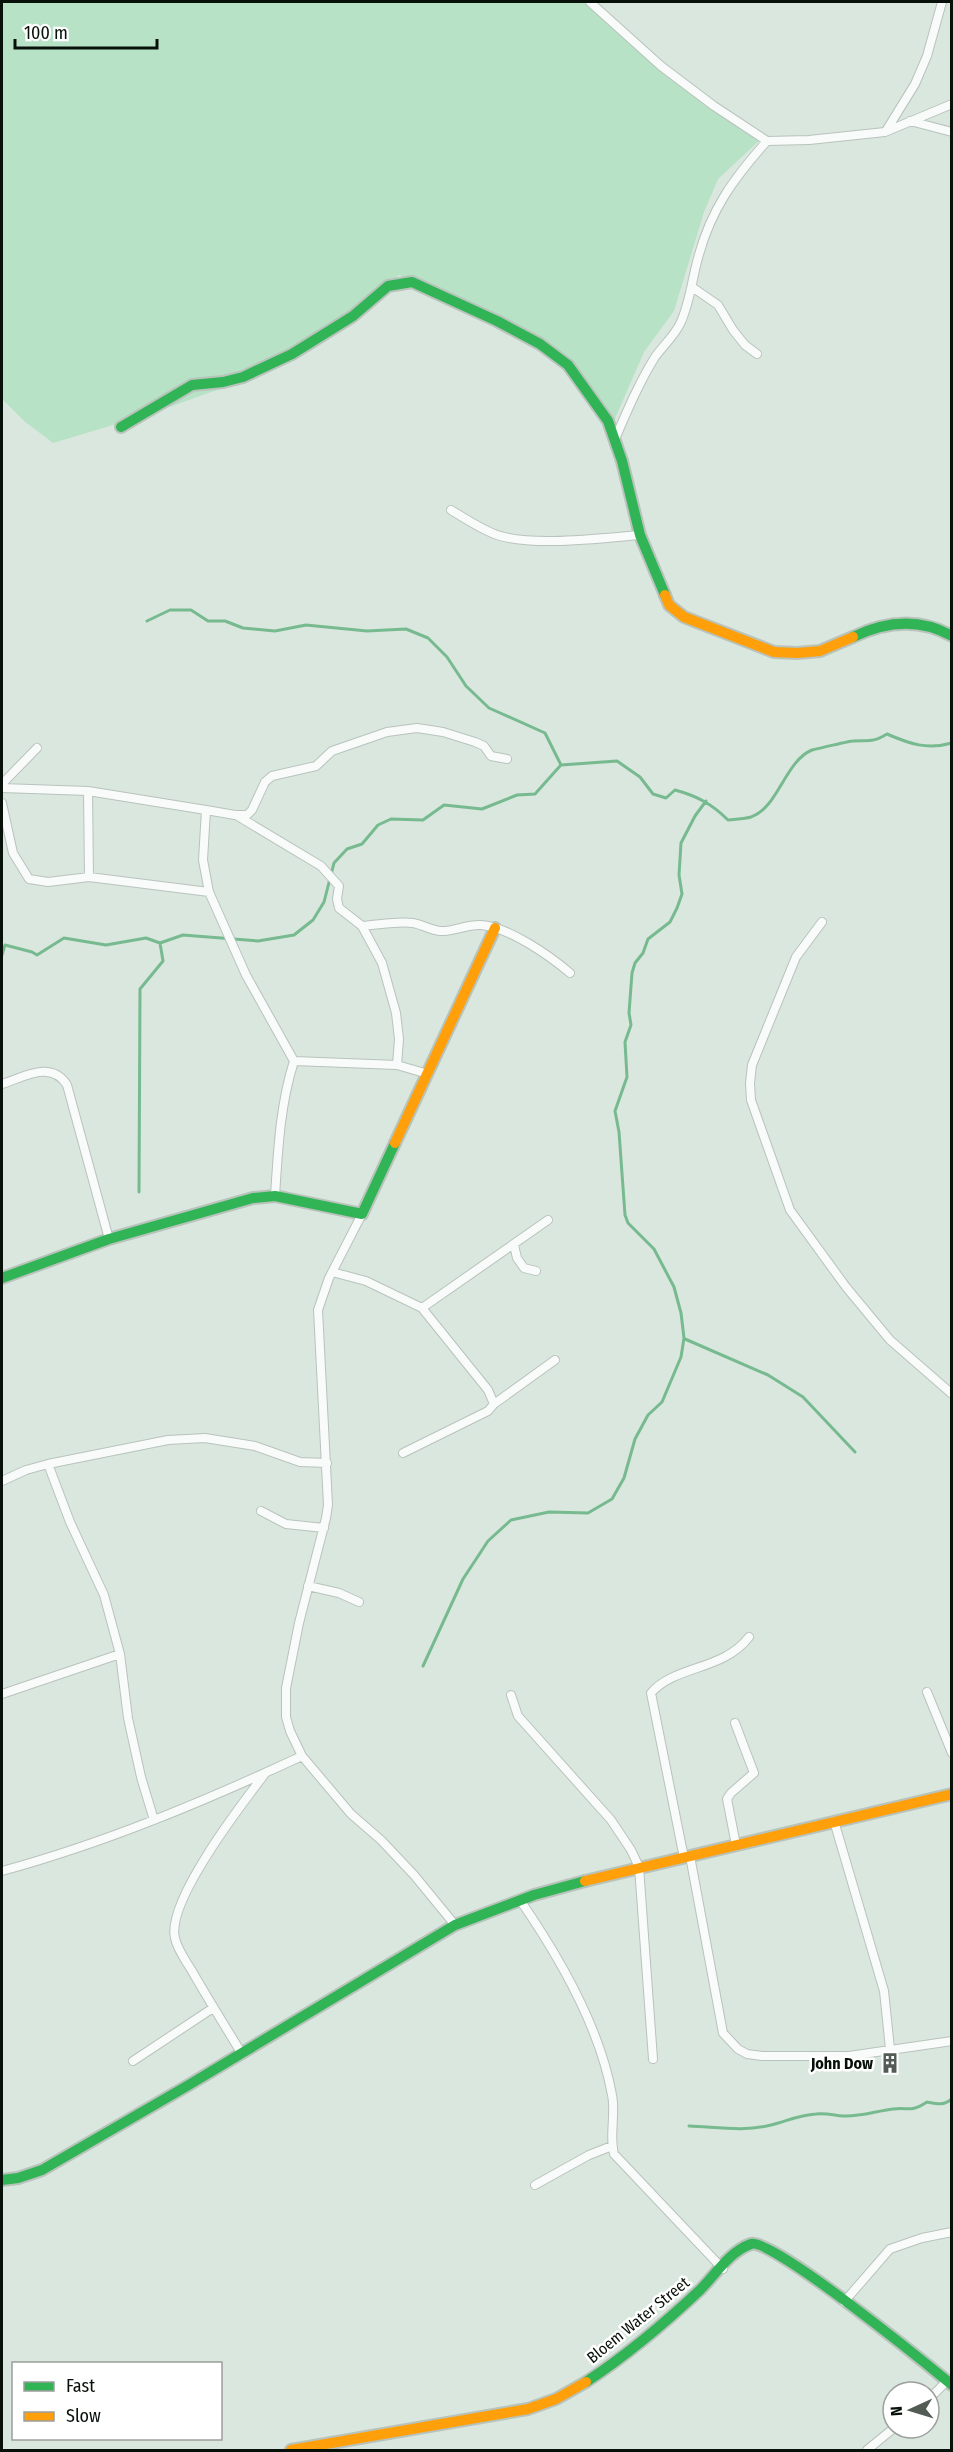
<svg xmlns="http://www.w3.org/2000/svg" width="953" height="2452" font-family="'Fira Sans Condensed',sans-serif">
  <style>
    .green { fill: #b8e2c5 }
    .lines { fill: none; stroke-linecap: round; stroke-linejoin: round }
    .stream { stroke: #77ba90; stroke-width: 3 }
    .street-casing { stroke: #b8c3bc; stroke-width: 10 }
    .fast-casing { stroke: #b8c3bc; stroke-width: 14 }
    .slow-casing { stroke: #b8c3bc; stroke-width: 14 }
    .street { stroke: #f9fbfa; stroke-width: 8 }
    .fast { stroke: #30b455; stroke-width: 10 }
    .slow { stroke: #ff9f0a; stroke-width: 10 }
    .labels { text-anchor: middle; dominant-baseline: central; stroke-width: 5; stroke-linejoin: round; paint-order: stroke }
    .poi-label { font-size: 16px; font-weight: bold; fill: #08100a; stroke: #fff; text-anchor: end }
    .street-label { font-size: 16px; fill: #08100a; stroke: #fff }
  </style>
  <rect width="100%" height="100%" fill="#dae7de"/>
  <path class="green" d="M2,2H588L626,35L760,140L718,179L704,212L674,311L644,352L614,421L569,360L447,293L399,275L354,312L253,377L150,414L53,443L24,421L2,399Z"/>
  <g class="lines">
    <path class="stream" d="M147,621L170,610H191L208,621H225L243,628L275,631L306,625L367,631L406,629L428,638L447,657L466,686L489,708L545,733L561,765L617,761L640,777L653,794L666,798L675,790C697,796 712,804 728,820C735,819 744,819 751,817C778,808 785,761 812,750C816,749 850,741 853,741C869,740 872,743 887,734C910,744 927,750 952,743
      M2,955L5,945L32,952L37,955L64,938L106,945L146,938L160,943L183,935L258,941L294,935L313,920L324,902L334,863L347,849L362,844L378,825L391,819L423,820L444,805L482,809L517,795L535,794L560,766
      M139,1192L140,989L163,961L160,943
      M685,1339L768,1375L803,1397L855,1452
      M423,1666L463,1579L488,1541L511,1520L549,1512L588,1513L612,1499L624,1478L635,1439L648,1415L662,1402L681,1357L684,1338L681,1313L674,1287L654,1249L628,1223L625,1215L619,1132L615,1111L627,1077L625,1042L631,1025L629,1013L632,973L635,963L643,953L648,939L670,922L677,908L682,894L679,875L681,843L695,816L706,801
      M689,2126C717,2127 744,2132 771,2125C787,2121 799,2115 816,2114C826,2113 833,2115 843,2116C860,2117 876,2111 893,2109C909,2107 910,2113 927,2102C937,2104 943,2106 952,2099"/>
    <g class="street-casing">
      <path id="street" d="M590,2L661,66L714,106L767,141
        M910,121L952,132
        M886,131L915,84L927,56L942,2
        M692,287L718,305L733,330L745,345L757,354
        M615,439C627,411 639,383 655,357C663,346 674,336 680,324C690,303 692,279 698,258C711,209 734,178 767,141L809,140L885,132L952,104
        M451,510C464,518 478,527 492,533C525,548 603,538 640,535
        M2,784L37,748
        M2,788L88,791L206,810L203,860L209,892L89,877L48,882L29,879L13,853L2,803
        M88,791L89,877
        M206,810L235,815H247L252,810L265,782L272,776L316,766L332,751L387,732L417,728L443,732L475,742L484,746L491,756L507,759
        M236,815L321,866L339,886L337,899L339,908L362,926L382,963L396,1013L399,1039L397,1065
        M209,892L246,975L294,1061
        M822,922L796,957L752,1065L750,1083L751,1100L790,1210L846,1287L890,1340L952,1394
        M362,926C379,925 396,921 413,923C423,925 431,930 440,931C453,932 467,924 481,925C509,927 550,956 570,973
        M2,1084C24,1077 51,1060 67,1085L109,1239
        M275,1196C278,1150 280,1105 294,1061L397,1065L428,1074
        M514,1245L517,1258L524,1268L536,1271
        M332,1272L366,1281L422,1308L488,1390L494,1404
        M422,1308L548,1220
        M403,1453L488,1411L494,1404L555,1360
        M2,1481L26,1470L48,1464
        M261,1511L286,1524L324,1528
        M308,1586L339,1593L359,1602
        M927,1692L952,1753
        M2,1694L120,1654
        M511,1695L518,1716L611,1820L631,1850L639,1867L653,2059
        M735,1723L754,1773L731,1793L727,1799L736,1845
        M302,1756L290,1731L286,1717V1688L299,1623L326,1518L328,1505L318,1310L329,1278L362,1214
        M154,1820L141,1777L128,1718L120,1654L104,1595L70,1522L48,1464L168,1440L205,1438L255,1446L300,1462L327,1463
        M834,1821L884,1991L890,2049
        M690,1856L723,2033L738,2049L747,2054L762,2056H849L952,2041
        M684,1858L651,1693C675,1665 723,1671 749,1637
        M2,1871C105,1843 205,1801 302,1756L351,1814L381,1840L414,1875L455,1925
        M520,1900C558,1955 600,2028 612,2095C616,2114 609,2135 614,2154L723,2269
        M242,2054C225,2026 208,1999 192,1971C186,1961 177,1949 175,1938C166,1902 241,1805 264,1775
        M133,2061L213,2008
        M535,2185L589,2155L612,2146
        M844,2302L890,2249L922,2238L952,2232
        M929,2399L947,2381
        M867,2450L894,2428"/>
    </g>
    <g class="fast-casing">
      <path id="fast" d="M121,427L192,385L223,382L243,377L292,354L353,316L388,286L412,282L497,321L540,344L568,365L608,421L622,461L640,535L665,595
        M853,637C886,621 920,618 952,636
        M2,1278L109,1239L253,1198L275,1196L362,1214L395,1143
        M2,2180L18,2178L42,2170L187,2086L455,1925L534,1895L585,1881
        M586,2382C627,2355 665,2323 700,2290C715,2275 730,2251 751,2244C771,2237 928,2365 952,2385"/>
    </g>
    <g class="slow-casing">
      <path id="slow" d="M665,595L669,605L684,617L774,652L797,653L820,651L853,637
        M395,1143L495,928
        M585,1881L952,1794
        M291,2450L528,2409L556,2399L586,2382"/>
    </g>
    <use href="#street" class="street"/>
    <use href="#fast" class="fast"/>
    <use href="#slow" class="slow"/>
  </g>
  <defs>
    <g id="building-bare" transform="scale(1.62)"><path d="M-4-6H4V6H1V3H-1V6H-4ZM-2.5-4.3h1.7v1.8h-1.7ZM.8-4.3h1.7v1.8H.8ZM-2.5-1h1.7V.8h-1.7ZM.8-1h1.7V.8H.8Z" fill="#525b54" stroke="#fff" stroke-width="2.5" paint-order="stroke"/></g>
  </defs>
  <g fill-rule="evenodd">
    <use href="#building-bare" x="890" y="2063"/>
  </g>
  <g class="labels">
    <g class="poi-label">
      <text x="873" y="2063">John Dow</text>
    </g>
    <g class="street-label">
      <text transform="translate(638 2320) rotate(-39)">Bloem Water Street</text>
    </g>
  </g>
  <rect width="953" height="2452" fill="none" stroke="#08100a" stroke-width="6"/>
  <rect x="12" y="2362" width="210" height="78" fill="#ffffff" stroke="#9c9f9d" stroke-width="1.5"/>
  <rect x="24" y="2382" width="30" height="9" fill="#30b455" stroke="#9c9f9d" stroke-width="1.5"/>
  <text x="66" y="2392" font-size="18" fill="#08100a">Fast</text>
  <rect x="24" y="2412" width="30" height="9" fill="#ff9f0a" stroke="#9c9f9d" stroke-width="1.5"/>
  <text x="66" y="2422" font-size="18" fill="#08100a">Slow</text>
  <g transform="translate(911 2410) rotate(266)"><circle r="28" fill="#ffffff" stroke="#9c9f9d" stroke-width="1.5"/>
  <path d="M0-4.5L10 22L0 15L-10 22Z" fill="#525b54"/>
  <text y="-9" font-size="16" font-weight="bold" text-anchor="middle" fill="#08100a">N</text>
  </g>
  <path d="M15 39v9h142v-9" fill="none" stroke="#08100a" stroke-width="3"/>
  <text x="24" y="39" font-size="18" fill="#08100a" stroke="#ffffff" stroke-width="4.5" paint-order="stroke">100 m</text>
</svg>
